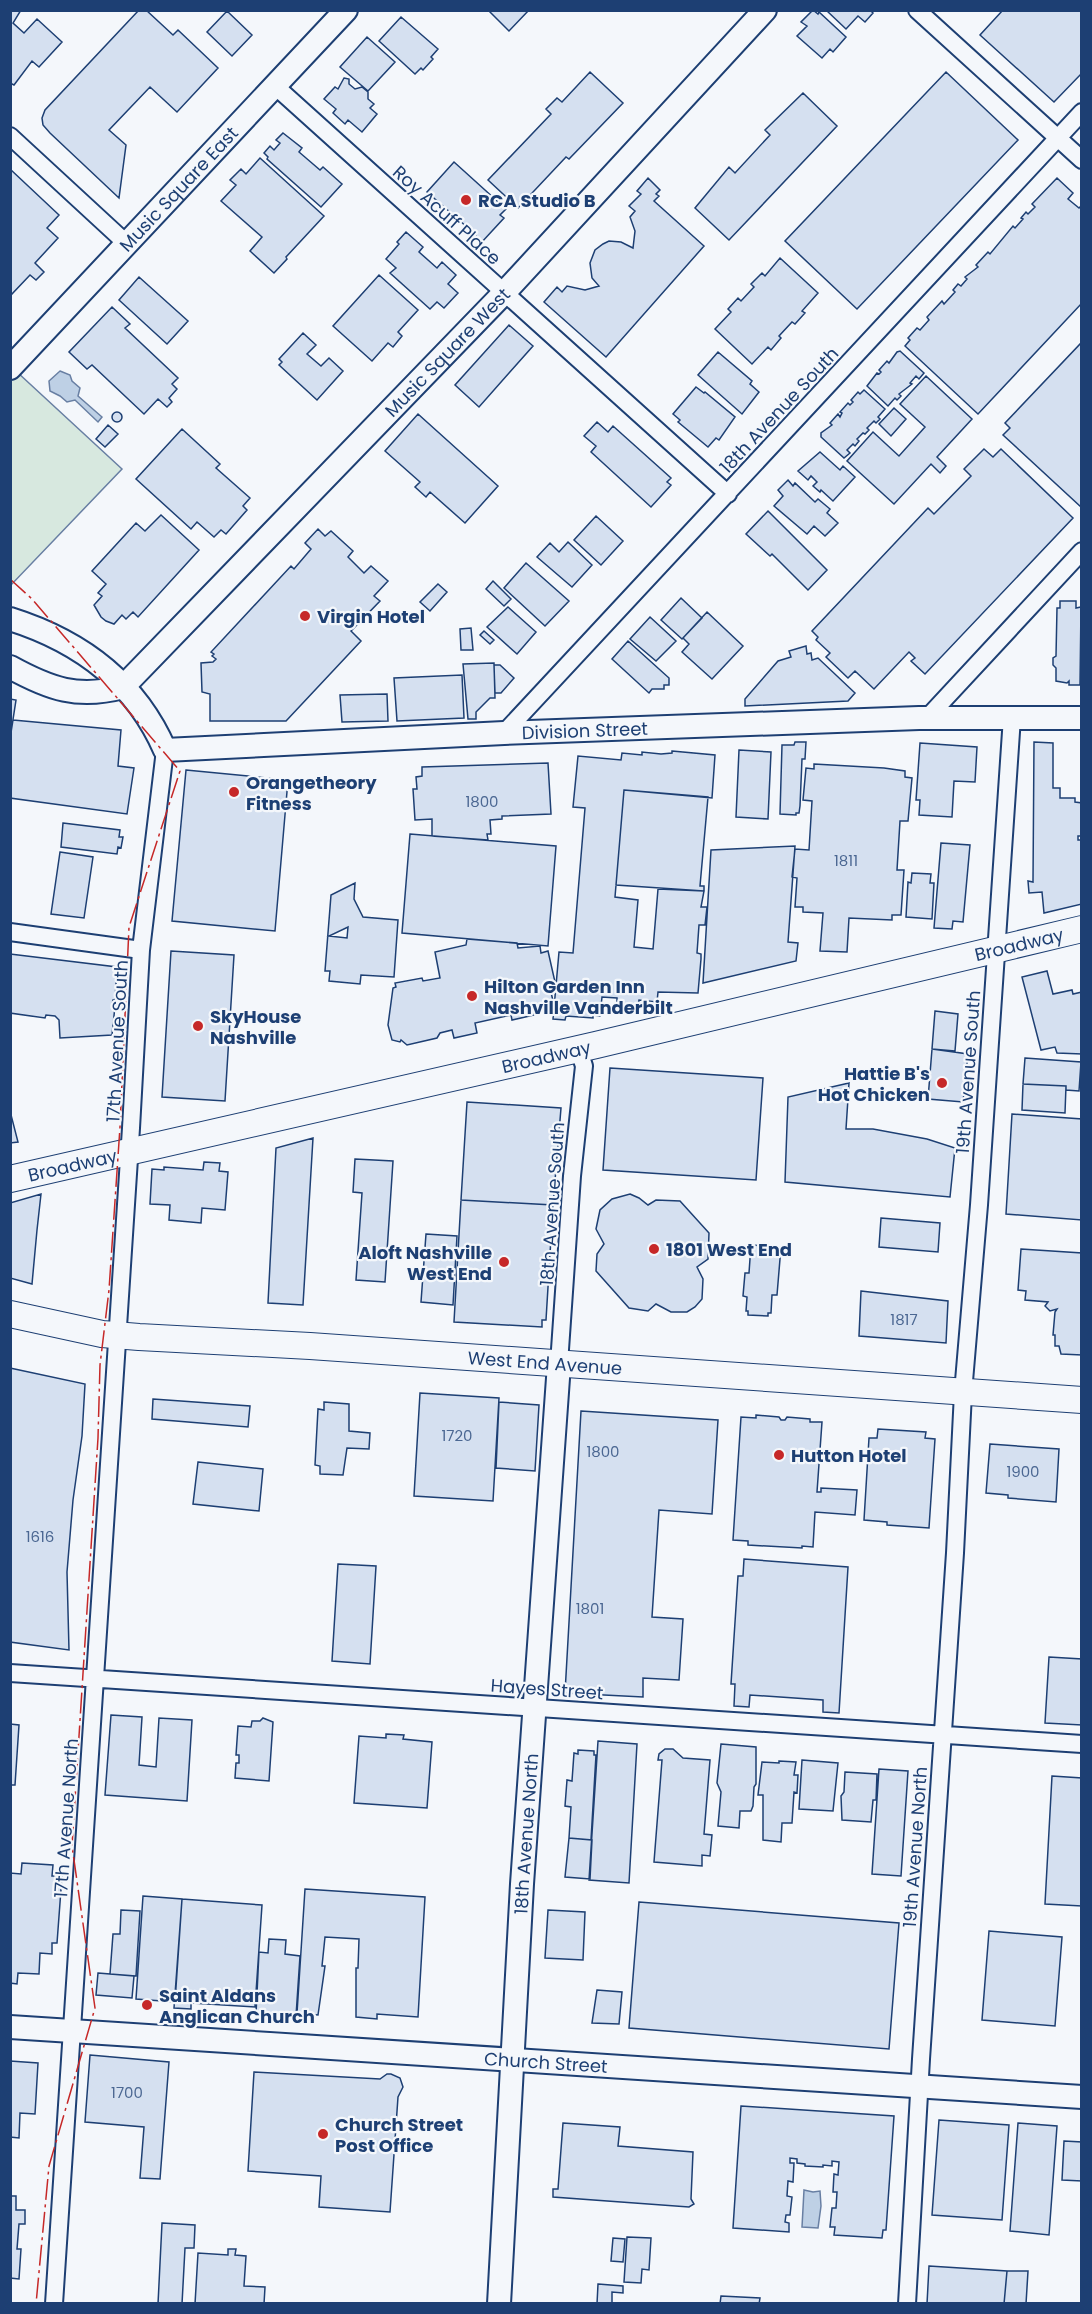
<svg xmlns="http://www.w3.org/2000/svg" width="1092" height="2314" font-family="Poppins,sans-serif">
  <style>
    .green { fill: #d7e8df; stroke: #687fa3; stroke-width: 1.5 }
    .water { fill: #bed0e5; stroke: #687fa3; stroke-width: 1.5 }
    .building { fill: #d5e0f0; stroke: #1d3f73; stroke-width: 1.5; fill-rule: evenodd }
    .lines { fill: none; stroke-linecap: round; stroke-linejoin: round }
    .minor-casing { stroke: #1d3f73; stroke-width: 20 }
    .secondary-casing { stroke: #1d3f73; stroke-width: 26 }
    .primary-casing { stroke: #1d3f73; stroke-width: 28 }
    .minor { stroke: #f4f7fb; stroke-width: 16 }
    .secondary { stroke: #f4f7fb; stroke-width: 22 }
    .primary { stroke: #f4f7fb; stroke-width: 26 }
    .power { stroke: #c62828; stroke-width: 1.5; stroke-dasharray: 21 4.5 3 4.5; stroke-linecap: butt }
    .poi-dot { fill: #c62828; stroke: #f4f7fb; stroke-width: 2 }
    .labels { text-anchor: middle; dominant-baseline: central; stroke-width: 4.5; stroke-linejoin: round; paint-order: stroke }
    .number-label { font-size: 15px; fill: #4b6792 }
    .street-label { font-size: 18px; fill: #1d3f73; stroke: #f4f7fb }
    .poi-label { font-size: 18px; font-weight: bold; fill: #1d3f73; stroke: #f4f7fb; text-anchor: start }
  </style>
  <rect width="100%" height="100%" fill="#f4f7fb"/>
  <path class="green" d="M17,372L122,469L11,585L10,378Z"/>
  <path class="water" d="M60,371L70,375L72,381L80,388L78,396L102,417L98,422L75,400L67,402L60,396L50,391L49,381Z
    M804,2190L813,2192L820,2191L821,2206L818,2228L802,2227Z"/>
  <path class="building" d="M10,10H21L13,23L24,33L37,19L62,42L39,67L32,61L14,85L10,83Z
    M139,10H146L173,35L178,30L218,68L177,112L150,87L109,130L126,145L119,198L50,133L43,125L42,118L45,110Z
    M488,10H529L509,31Z
    M813,10L818,14L819,12L846,37L833,52L830,49L822,58L797,36L807,26L801,22Z
    M826,10H870L873,13L865,22L858,16L846,29Z
    M1003,10H1082V73L1054,102L980,35Z
    M227,11L252,35L232,56L207,32Z
    M401,17L438,49L431,57L433,59L423,70L421,68L415,74L379,41Z
    M367,37L395,62L368,91L340,67Z
    M590,72L623,103L569,159L566,157L518,208L488,180L551,114L546,109L557,98L562,102Z
    M946,72L1018,140L857,309L785,241Z
    M344,78L349,79V84L355,89L362,87L368,92V99L374,104L370,108L377,114L362,132L348,120L345,124L333,113L336,109L324,99L335,87L338,89Z
    M803,93L837,126L729,240L695,208L729,167L735,173L770,135L765,130Z
    M283,133L302,148L299,152L320,170L323,167L342,184L321,207L267,159L268,157L264,153L270,146L274,150L280,143L276,140Z
    M260,158L324,216L286,257L287,259L274,273L250,251L262,237L221,201L236,185L230,180L241,169L246,174Z
    M454,162L506,209L500,215L504,218L481,243L474,237L476,235L427,192Z
    M10,169L59,215L47,228L58,238L35,263L44,272L36,280L30,275L10,296Z
    M648,178L660,190L656,194L659,196L654,201L704,246L606,357L544,302L557,287L562,292L567,286L585,290L599,286L592,278L590,263L595,250L603,244L609,241L621,242L633,248L635,231L630,217L635,211L629,206L641,194L637,191Z
    M1057,178L1073,193L1068,199L1079,208L1082,205V303L978,414L905,346L910,340L908,338L917,328L920,330L929,320L927,317L942,301L944,304L955,292L953,290L958,284L961,286L967,279L965,277L978,267L976,265L988,252L990,254L1013,226L1015,228L1023,219L1021,218L1026,212L1028,214L1035,207L1032,204Z
    M406,232L423,247L419,252L437,268L442,262L456,275L448,284L458,293L444,308L437,302L430,309L390,273L396,268L386,259L399,244L397,242Z
    M780,258L818,293L802,311L805,313L795,324L792,322L779,336L781,338L771,350L768,347L752,364L715,329L731,312L728,309L738,298L741,301L754,287L751,284L762,273L765,276Z
    M379,275L418,310L398,332L402,336L393,347L388,343L372,361L333,326Z
    M139,277L188,321L167,344L119,300Z
    M112,307L130,324L125,328L178,378L172,384L177,389L169,398L172,402L167,407L158,399L144,414L92,365L87,369L69,352Z
    M509,325L533,346L479,407L455,385Z
    M303,333L316,345L307,354L321,366L329,358L343,371L317,400L279,365L282,362L279,359Z
    M1082,342V507H1081L1003,435L1010,428L1005,423Z
    M900,351L924,373L919,379L916,376L910,383L912,384L899,394L901,396L897,400L895,398L888,406L867,386L877,373L879,374L881,372L879,370L887,361L889,363L897,352Z
    M718,352L752,381L750,384L759,392L742,414L698,375Z
    M926,376L972,419L937,457L946,466L940,473L931,464L894,504L847,461L873,432L899,456L925,427L900,404Z
    M696,387L704,393L705,392L735,417L719,440L716,438L708,447L678,422L680,420L673,414Z
    M864,390L885,409L878,417L880,419L876,423L874,421L867,428L869,430L865,434L863,433L857,439L859,441L855,446L853,444L847,450L850,453L844,458L821,437V433L832,425L830,423L838,414L840,417L842,413L840,412L848,403L850,405L853,402L851,400L858,392L860,394Z
    M894,408L906,419L891,436L879,424Z
    M112 417a5 5 0 1 1 10 0a5 5 0 1 1-10 0Z
    M418,414L498,486L465,523L430,492L426,497L415,487L420,482L385,451Z
    M597,422L608,432L613,426L671,478L667,482L671,485L651,507L591,452L596,446L584,436Z
    M108,425L118,434L105,447L96,439Z
    M182,429L220,464L216,468L250,498L243,506L247,510L226,534L221,530L214,537L197,522L191,529L136,479Z
    M984,449L993,457L1001,449L1073,518L925,674L911,661L915,658L909,652L874,689L855,671L848,678L826,657L830,653L816,640L818,637L812,631L928,508L934,514L971,476L964,469Z
    M820,452L840,470L843,466L855,477L833,501L821,490L820,492L813,486L817,482L811,476L808,480L798,471Z
    M788,480L793,486L795,483L815,502L818,499L830,509L827,513L838,523L825,536L814,526L807,534L774,506L783,496L778,490Z
    M768,511L827,570L808,590L772,554L770,556L746,534Z
    M161,515L199,550L138,617L133,612L126,619L122,615L114,624L106,621L101,617L94,605L102,596L98,593L106,584L92,571L136,523L145,531Z
    M596,516L623,541L601,565L574,540Z
    M318,529L325,536L331,531L353,551L348,557L364,573L371,566L388,581L374,596L380,601L351,631L361,641L286,721H210V694L202,692L201,663L213,662L216,659L212,656L214,654L211,652L291,566L294,569L311,549L305,543Z
    M568,542L592,565L572,587L537,557L550,543L559,552Z
    M526,563L569,601L545,626L504,588Z
    M493,581L511,599L504,606L486,589Z
    M438,584L447,592L430,611L420,602Z
    M681,598L702,618L682,639L661,620Z
    M1060,601H1076V608L1081,607L1080,685H1069V681L1067,683L1056,681V668L1053,665V658L1056,656L1057,608H1060Z
    M508,607L536,632L517,654L487,627Z
    M707,612L743,646L712,679L682,652L689,644L683,638Z
    M650,617L676,641L656,661L630,639Z
    M471,628L473,650H461L460,629Z
    M484,631L494,640L490,644L480,635Z
    M628,641L669,678V685H664V689H652L649,693L612,659Z
    M806,646L807,654L811,653L812,660L818,658L855,693L848,701L745,706V699L778,661L791,657L789,651Z
    M494,663L495,698H490L476,712V719H468L463,664Z
    M494,665H500L514,678L501,693H495Z
    M462,675L464,718L397,721L394,678Z
    M387,694L388,721L342,722L340,695Z
    M10,699L16,700L10,739Z
    M13,720L121,730L118,766L134,768L127,814L10,798V739Z
    M795,742H806L805,759H802L800,806L799,813H796V815L780,814L782,745H794Z
    M1034,742L1053,743V788H1060V798H1075V802L1082,803V836H1078V840H1082V904L1044,913L1042,892L1029,893L1028,881L1033,882Z
    M920,743L977,747L975,782L954,781L952,817L919,815L920,800H916Z
    M739,750L771,752L768,819L736,817Z
    M672,751L715,755L712,798L624,790L615,897L638,900L634,947L653,949L658,889L704,891L701,907H707L705,925H699L697,953L701,954V959L698,993L658,992L657,1002L639,1000L638,1005L617,1003V998L602,997L600,1016L593,1015V1018L566,1016L565,1020L553,1019L559,952L573,953L585,808L573,807L578,756L621,760L622,753L642,755V752L661,754L672,753Z
    M548,763L551,814L502,816V819L490,820L491,834H487L488,840L432,836V819L415,820L413,789H417L416,777L422,776V767Z
    M814,764L884,768L905,771V777L912,778L908,821H900L897,870H904L901,915H892V920L849,918L847,952L820,951L823,913L803,912V907H795L797,878L792,877L795,849L809,850L812,801L803,800L806,768L814,769Z
    M186,770L288,780L275,931L172,921Z
    M624,790L708,797L700,886H704V891L616,885Z
    M63,823L120,830L119,837H123L121,848L118,847L117,854L61,847Z
    M410,834L556,846L548,946L402,933Z
    M941,843L970,845L963,922L953,921L952,929L934,928Z
    M795,846L788,942L798,943L796,961L703,983L711,850Z
    M60,852L93,857L84,918L51,914Z
    M912,873L931,874L930,883H934L932,919L906,917L908,882L911,883Z
    M355,883L354,899L363,917L398,920L394,977L361,975L360,984L329,981L330,971H325L331,895ZM348,927L347,938L329,936Z
    M467,939L517,943L518,948L540,946L541,953L548,951L555,982L549,984L554,1005L533,1010L534,1015L512,1020L511,1015L475,1023L477,1033L454,1038L452,1030L440,1033L437,1038L407,1045L401,1040L400,1042L392,1040L388,1025L393,988L396,987L395,983L422,978L423,981L440,978L435,952L466,945Z
    M171,951L234,955L225,1101L162,1097Z
    M10,954L117,967L115,1000H113L112,1005L115,1006L112,1035L60,1038L59,1020L55,1016L46,1015L45,1018L10,1013Z
    M1047,971L1053,994L1072,990L1073,994L1082,992V1054L1057,1053L1055,1047L1041,1050L1022,977Z
    M935,1011L958,1014L955,1051L932,1049Z
    M932,1049L968,1054L963,1102L928,1099Z
    M1025,1058L1081,1062L1079,1091L1066,1090V1086L1023,1084Z
    M610,1068L763,1078L756,1180L603,1170Z
    M849,1083L846,1129H873L927,1139L955,1148L950,1197L785,1182L788,1097Z
    M1023,1084L1066,1086L1065,1113L1022,1110Z
    M467,1102L561,1108L553,1205L461,1200Z
    M10,1111L18,1142L10,1143Z
    M1012,1114L1082,1119V1220L1006,1214Z
    M313,1138L303,1305L268,1303L276,1148Z
    M355,1159L393,1161L385,1282L356,1280L362,1193L353,1192Z
    M204,1162L220,1163L219,1171L228,1172L225,1210L202,1208L201,1223L169,1220L170,1205L150,1204L152,1169L164,1170V1167L203,1170Z
    M41,1194L37,1230L32,1284L10,1278V1203Z
    M630,1194L639,1198L648,1205L656,1200L680,1201L709,1233L708,1259L697,1267L703,1279L702,1299L695,1307L687,1312H671L656,1304L648,1311L629,1308L596,1271L597,1254L604,1244L596,1229L600,1210L612,1199Z
    M461,1200L553,1205L546,1320H542V1327L454,1322Z
    M881,1218L940,1223L938,1252L879,1247Z
    M426,1234L457,1236L453,1305L421,1302Z
    M751,1245L781,1247L777,1295H772L771,1313H768V1316L748,1315V1311H746L747,1297L743,1296L745,1273H749Z
    M1021,1249L1082,1253V1355L1061,1354L1059,1346H1055V1335H1053L1055,1312L1057,1309L1050,1311L1045,1306L1048,1302L1025,1300L1026,1291L1018,1290Z
    M861,1291L948,1301L946,1343L859,1336Z
    M10,1368L85,1384L82,1436L73,1500L67,1572L69,1650L10,1642Z
    M420,1393L499,1398L493,1501L414,1496Z
    M153,1399L250,1406L248,1427L152,1419Z
    M324,1402L349,1404V1431L370,1433L369,1449L347,1448L343,1475L320,1474V1466L315,1465L318,1409L324,1410Z
    M499,1402L539,1405L535,1471L496,1468Z
    M581,1411L718,1420L712,1514L659,1510L652,1617L683,1619L679,1680L643,1678V1697L565,1693Z
    M756,1415L779,1417L781,1420H785L787,1417L810,1419V1422H822L817,1492H821V1488L857,1490L855,1515L815,1512L813,1547L802,1546V1548L748,1545V1541L733,1540L741,1417L756,1418Z
    M878,1429L926,1432L925,1438L935,1439L929,1528L887,1525V1522L864,1520L869,1438H877Z
    M990,1444L1059,1449L1056,1502L1008,1498V1495L986,1493Z
    M198,1462L263,1469L259,1511L193,1504Z
    M744,1559L848,1567L839,1713L823,1712V1700L750,1695L749,1707L734,1706L735,1684H731L738,1576H743Z
    M338,1564L376,1566L370,1664L332,1661Z
    M1049,1657L1082,1659V1725L1045,1723Z
    M111,1715L142,1717L139,1765L156,1767L159,1718L192,1720L187,1801L105,1795Z
    M263,1718L273,1722L269,1781L235,1778L236,1763H239V1755H236L238,1726L251,1727L252,1721H260Z
    M10,1724L19,1725L15,1785H10Z
    M386,1734L404,1735L403,1739L432,1742L427,1808L354,1803L359,1736L386,1738Z
    M598,1741L637,1744L629,1883L589,1880Z
    M721,1744L756,1747V1784L754,1787L753,1806L751,1811H740L739,1828L718,1826L721,1792L717,1783Z
    M665,1749H673L683,1758L710,1760L704,1834L712,1835L710,1856L702,1855V1866L654,1862L662,1760H658L659,1754Z
    M578,1750L594,1751V1755H596L591,1840L569,1838L571,1807L565,1806L567,1780L572,1781L574,1753L578,1754Z
    M802,1760L838,1763L833,1811L799,1809Z
    M779,1761L796,1762L794,1775H798L797,1793L794,1792L792,1823H782L781,1842L763,1840V1795H758L762,1762L779,1763Z
    M879,1769L908,1771L901,1876L872,1874Z
    M845,1772L877,1774L876,1800H873L871,1822L842,1820L841,1796L844,1792Z
    M1052,1776L1082,1778V1906L1045,1904Z
    M569,1838L592,1840L590,1879L565,1877Z
    M22,1863L53,1865L52,1876H62L57,1943H52V1954L40,1953L39,1974L18,1973L17,1984L10,1983V1873L21,1874Z
    M305,1889L425,1897L418,2017L377,2014V2019L356,2017V1968H358L359,1939L325,1937L322,1966H325L318,2015L297,2013Z
    M143,1896L182,1899L175,2002L136,1999Z
    M182,1899L262,1905L255,2007L191,2003V2009L174,2008Z
    M639,1902L899,1923L889,2049L629,2028Z
    M121,1910L140,1911L136,1976L110,1974L113,1934H120Z
    M548,1910L585,1912L583,1960L545,1958Z
    M989,1931L1062,1937L1055,2026L982,2020Z
    M269,1939L286,1940L285,1954L300,1956L296,2016L256,2014L259,1952L268,1953Z
    M98,1973L134,1976L132,1998L96,1995Z
    M597,1990L622,1992L619,2024L592,2023Z
    M90,2055L169,2062L160,2179L140,2178L144,2127L85,2122Z
    M10,2061L38,2063L35,2114L20,2113L19,2138L10,2137Z
    M254,2072L380,2079L387,2074H391L400,2078L403,2087L398,2097L390,2212L319,2207L321,2176L248,2171Z
    M741,2106L894,2116L886,2230H883L882,2238L834,2235L835,2227H830L832,2208H836L837,2192H833L834,2174L838,2175L839,2162L832,2161V2166L823,2165V2167L805,2166V2164L797,2163V2159L790,2158V2163H794L793,2182L788,2181L787,2196L792,2197L790,2215H786L785,2222L789,2223V2232L733,2228Z
    M939,2120L1009,2125L1002,2220L932,2215Z
    M563,2123L620,2127L618,2146L693,2152L691,2199L694,2204L689,2207L553,2197V2189H558Z
    M1018,2123L1057,2126L1049,2235L1010,2231Z
    M1064,2141L1082,2142V2181L1062,2180Z
    M10,2196H16V2210H25V2224H19L17,2249H21L19,2279L10,2278Z
    M162,2223L195,2225L194,2248H185L182,2304H158Z
    M627,2237L651,2238L649,2270L642,2269L641,2283L624,2282Z
    M613,2238L625,2239L623,2262L611,2261Z
    M228,2249H236L235,2255L246,2256L244,2286L265,2287L264,2304H195L198,2253L228,2255Z
    M929,2266L1007,2271L1004,2304H927Z
    M1007,2271H1028L1026,2304H1004Z
    M598,2284L623,2286V2293L612,2292V2304H597Z
    M721,2296L760,2298L759,2304H720Z"/>
  <g class="lines">
    <g class="minor-casing">
      <path id="minor" d="M917,10L1082,160
        M274,85L728,494
        M10,136L126,243
        M927,718L1082,551
        M504,733L1082,112
        M10,932L141,950
        M559,1364L572,1176L584,1066L578,1048
        M10,1673L1082,1744
        M54,2304L131,1128L141,950L165,750
        M907,2304L921,2059L955,1553L963,1393L979,1205L1012,717"/>
    </g>
    <g class="secondary-casing">
      <g id="secondary">
        <path id="s1" d="M10,368L346,10"/>
        <path id="s2" d="M10,619C80,641 135,681 165,750L504,733L919,718H1082"/>
        <path d="M10,667C50,689 78,699 123,687"/>
        <path id="s3" d="M123,687L504,293L765,10"/>
        <path id="s4" d="M10,2027L1082,2097"/>
        <path id="s5" d="M499,2304L522,1884L559,1364"/>
      </g>
    </g>
    <g class="primary-casing">
      <g id="primary">
        <path id="s6" d="M10,1179L596,1045L1082,929"/>
        <path id="s7" d="M10,1314L102,1334L139,1337L310,1346L1082,1400"/>
      </g>
    </g>
    <use href="#minor" class="minor"/>
    <use href="#secondary" class="secondary"/>
    <use href="#primary" class="primary"/>
    <path class="power" d="M10,579L32,599L180,771L129,927L120,1127L109,1290L100,1365L98,1438L72,1846L95,2008L49,2166L36,2304"/>
  </g>
  <g class="poi-dot">
    <circle cx="466" cy="200" r="6"/>
    <circle cx="305" cy="616" r="6"/>
    <circle cx="234" cy="792" r="6"/>
    <circle cx="472" cy="996" r="6"/>
    <circle cx="198" cy="1026" r="6"/>
    <circle cx="942" cy="1083" r="6"/>
    <circle cx="654" cy="1249" r="6"/>
    <circle cx="504" cy="1262" r="6"/>
    <circle cx="779" cy="1455" r="6"/>
    <circle cx="147" cy="2005" r="6"/>
    <circle cx="323" cy="2134" r="6"/>
  </g>
  <g class="labels">
    <g class="number-label">
      <text x="482" y="801">1800</text>
      <text x="846" y="860">1811</text>
      <text x="904" y="1319">1817</text>
      <text x="457" y="1435">1720</text>
      <text x="603" y="1451">1800</text>
      <text x="1023" y="1471">1900</text>
      <text x="40" y="1536">1616</text>
      <text x="590" y="1608">1801</text>
      <text x="127" y="2092">1700</text>
    </g>
    <g class="street-label">
      <text stroke="none"><textPath href="#s1" startOffset="246">Music Square East</textPath></text>
      <text transform="translate(447 215) rotate(42)">Roy Acuff Place</text>
      <text stroke="none"><textPath href="#s3" startOffset="466">Music Square West</textPath></text>
      <text transform="translate(779 410) rotate(-47)">18th Avenue South</text>
      <text stroke="none"><textPath href="#s2" startOffset="630">Division Street</textPath></text>
      <text stroke="none"><textPath href="#s6" startOffset="1036">Broadway</textPath></text>
      <text transform="translate(117 1041) rotate(-87)">17th Avenue South</text>
      <text stroke="none"><textPath href="#s6" startOffset="550">Broadway</textPath></text>
      <text transform="translate(968 1072) rotate(-86)">19th Avenue South</text>
      <text stroke="none"><textPath href="#s6" startOffset="64">Broadway</textPath></text>
      <text transform="translate(552 1204) rotate(-86)">18th Avenue South</text>
      <text stroke="none"><textPath href="#s7" startOffset="538">West End Avenue</textPath></text>
      <text transform="translate(547 1689) rotate(4)">Hayes Street</text>
      <text transform="translate(66 1818) rotate(-86)">17th Avenue North</text>
      <text stroke="none"><textPath href="#s5" startOffset="471">18th Avenue North</textPath></text>
      <text transform="translate(915 1847) rotate(-86)">19th Avenue North</text>
      <text stroke="none"><textPath href="#s4" startOffset="537">Church Street</textPath></text>
    </g>
    <g class="poi-label">
      <text x="478" y="200">RCA Studio B</text>
      <text x="317" y="616">Virgin Hotel</text>
      <text x="246" y="782">Orangetheory<tspan x="246" dy="21">Fitness</tspan></text>
      <text x="484" y="986">Hilton Garden Inn<tspan x="484" dy="21">Nashville Vanderbilt</tspan></text>
      <text x="210" y="1016">SkyHouse<tspan x="210" dy="21">Nashville</tspan></text>
      <text x="930" y="1073" text-anchor="end">Hattie B's<tspan x="930" dy="21">Hot Chicken</tspan></text>
      <text x="666" y="1249">1801 West End</text>
      <text x="492" y="1252" text-anchor="end">Aloft Nashville<tspan x="492" dy="21">West End</tspan></text>
      <text x="791" y="1455">Hutton Hotel</text>
      <text x="159" y="1995">Saint Aldans<tspan x="159" dy="21">Anglican Church</tspan></text>
      <text x="335" y="2124">Church Street<tspan x="335" dy="21">Post Office</tspan></text>
    </g>
  </g>
  <rect width="1092" height="2314" fill="none" stroke="#1d3f73" stroke-width="24"/>
</svg>
